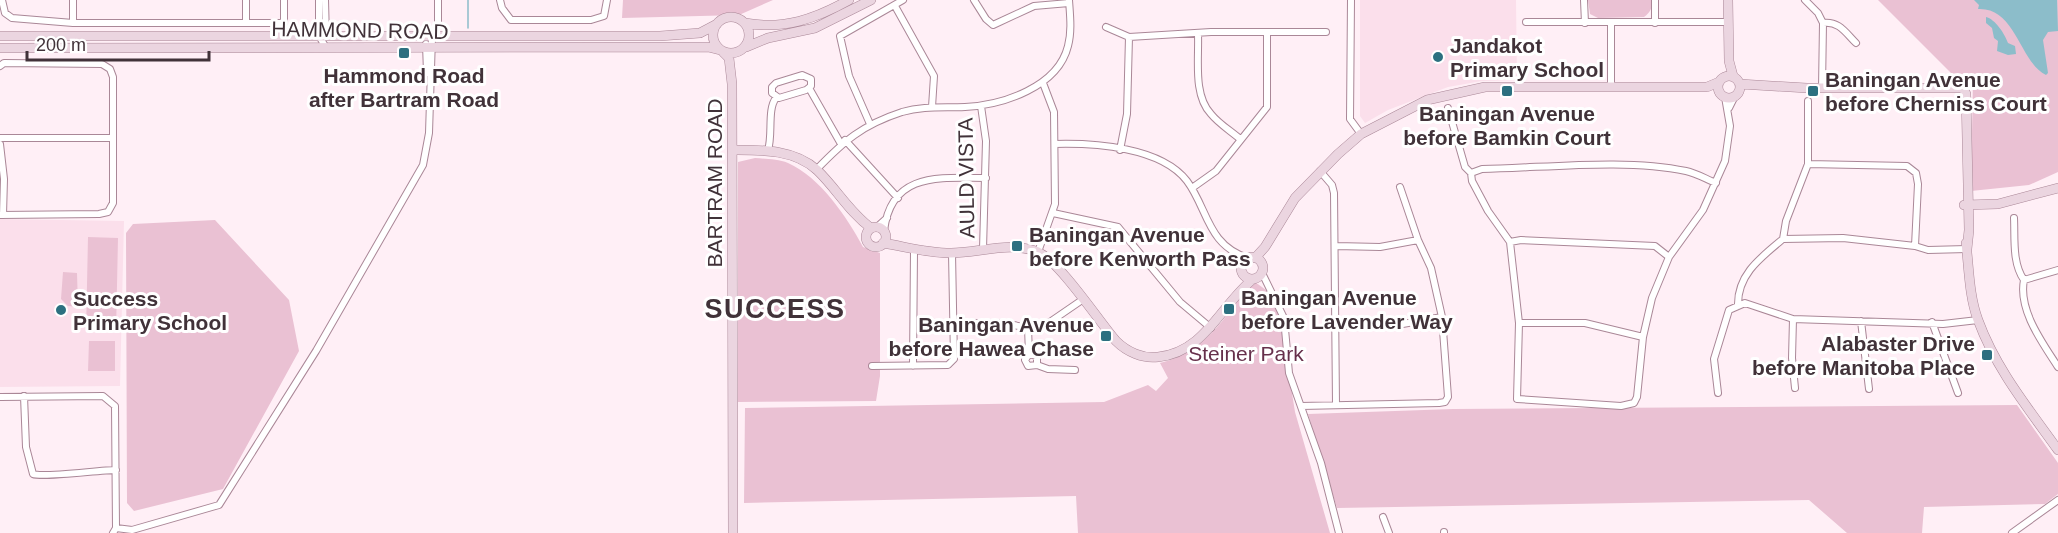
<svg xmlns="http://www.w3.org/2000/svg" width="2058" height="533" font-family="Helvetica,sans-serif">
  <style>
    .built { fill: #fbdfeb }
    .green { fill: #eac1d3 }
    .water { fill: #8cbdca }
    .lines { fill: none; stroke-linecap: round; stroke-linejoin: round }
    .stream { stroke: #8cbdca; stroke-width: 1.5 }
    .street-casing { stroke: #aa8797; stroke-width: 8 }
    .secondary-casing { stroke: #aa8797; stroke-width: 10 }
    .street { stroke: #fff; stroke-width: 6 }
    .secondary { stroke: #ebd5e0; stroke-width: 9 }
    .poi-dot { fill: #2c7080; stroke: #fff; stroke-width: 2 }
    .labels { text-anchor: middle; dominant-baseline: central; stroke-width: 6; stroke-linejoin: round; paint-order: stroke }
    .street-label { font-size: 21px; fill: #413239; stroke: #fff }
    .poi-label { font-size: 21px; font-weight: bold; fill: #413239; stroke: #fff; text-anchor: start }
    .park-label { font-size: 21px; fill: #66304b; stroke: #fff }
    .district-label { font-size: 27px; font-weight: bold; letter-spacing: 1.5px; fill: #413239; stroke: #fff }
  </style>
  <rect width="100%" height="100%" fill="#ffeff6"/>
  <path class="built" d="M1360,0H1516L1517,80L1482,81L1448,87L1388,110L1365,123L1360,116Z
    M0,219L124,221L120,386L0,387Z"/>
  <path class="green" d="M623,0H773L739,15L622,18Z
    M1588,0H1652C1652,8 1651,12 1644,17L1598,18L1590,14Z
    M1878,0H2058V172L2029,185L1971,191L1973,77H1955Z
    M755,158C765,159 778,159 788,163C820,177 847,217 863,247L880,253V376L876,401L738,402V162Z
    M215,220L289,300L299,351L223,489L134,511L127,503L126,233L133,224Z
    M88,237L118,238L116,332H86Z
    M63,272L77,273L78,307L68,306L61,299Z
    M1255,282L1266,290L1279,312L1295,412L1330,533H1078L1076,496L744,503L745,408L1104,402L1148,385L1156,391L1168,378L1160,363C1205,352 1224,319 1250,284Z
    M89,341H115V371H88Z
    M2017,405L2058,463V494L2045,504L1924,507L1922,533H1847L1809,500L1337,508L1308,414L1453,409Z"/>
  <path class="water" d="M1974,0H2057L2058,31L2048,32L2043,40L2048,73L2046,75C2020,63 2016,7 1978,9L1979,5Z
    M1986,17C1995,19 2005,34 2008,43L2015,46L2016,54L2008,55L1997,51L1998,41L1994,38L1992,28L1986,23Z"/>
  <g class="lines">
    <path class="stream" d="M468,0V28"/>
    <g class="street-casing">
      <path id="street" d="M2,0L5,13L12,18L73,23H246V0
        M319,0V36L325,46
        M325,0L326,37
        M438,0V23
        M500,0L502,8L511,20H591L604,16L607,0
        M974,0L986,19L993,25L1034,6L1069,3
        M1351,0L1350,119L1361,134
        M1584,0L1585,23
        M1655,0V23
        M1805,0L1818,13L1823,23L1822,88
        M895,6L934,76L932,107
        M1526,22H1728
        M73,23V0
        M246,23H284V0
        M1823,23C1839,21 1845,32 1856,43
        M1106,27L1129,37L1211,32H1326
        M1198,35C1199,59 1193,95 1211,114C1219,124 1231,131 1240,139
        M426,44L427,73
        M0,66L4,63L102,64L110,69L113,77V203L108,212L99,214L0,215
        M802,75L811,79V86L806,90L779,98L772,93V87L776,83Z
        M1611,86V23
        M809,88L841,144
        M1808,101V164
        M981,106L986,141L983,249
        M1448,108L1465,167L1471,173
        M1729,108L1735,96
        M870,124L849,76L840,36L903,0
        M0,138H113
        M845,140L898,198
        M0,144L4,179L3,215
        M1055,144C1095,143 1161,147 1187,181C1208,209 1207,245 1248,258
        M768,150C773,135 767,109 776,98
        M1120,150L1127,114L1129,37
        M816,170C844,141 862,125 902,112C923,106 943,108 965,107C1003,105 1058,87 1068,46C1072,31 1070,15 1069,0
        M1320,171L1332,185L1334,193L1336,404
        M1400,187L1418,240
        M1192,188L1216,171L1267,107V33
        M1053,213L1118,227L1180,302L1211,328
        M2014,218C2015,238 2012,263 2024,280C2018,310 2042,342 2058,367
        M877,227L887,218
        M884,231C891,171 941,178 986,178
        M1510,242L1521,240L1655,246L1669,257
        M1915,246L1918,184L1916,173L1907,166L1808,164L1786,221L1783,239L1843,238L1915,246L1928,250L1967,249
        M1038,252L1055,204L1054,112L1043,83
        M1262,273L1284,318L1289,373L1321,463L1339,533
        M2024,280L2058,270
        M1738,306C1737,275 1760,258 1783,239
        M1793,319L1792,358L1795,388
        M1861,321L1869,389
        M1932,322L1958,393
        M953,323H1004L1028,328L1029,354L1025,360L1028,366L1037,365L1048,369L1075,370
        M1519,323L1517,399L1621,406L1634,403L1637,397L1643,337L1652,298L1669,257L1703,210L1725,161L1730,126L1725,97
        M1335,326L1397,325L1442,317
        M1028,328L1047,324L1082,300
        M1643,337L1585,323H1519L1510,242L1488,211L1472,181L1471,173L1482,169C1545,168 1625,158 1686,171C1696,173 1706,179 1716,183
        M1029,354L1037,356V365
        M872,366L948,365L954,359L952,253
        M913,366L914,251
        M1718,393L1714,359L1729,310L1745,303L1793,319L1943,324L1978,320
        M24,396L26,447L33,474C42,478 100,470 116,470
        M0,397L103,396L115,406L116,528L113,533
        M1301,406L1439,403L1445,402L1448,397L1442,317L1431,268L1418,240L1380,247L1336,246
        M1383,517L1389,533
        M116,528L132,530L219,505L316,351L423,165L429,133L432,37
        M1444,533V532
        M2012,533L2058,500"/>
    </g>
    <g class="secondary-casing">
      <path id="secondary" d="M1728,0L1729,61L1733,76
        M713 35a18 18 0 1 1 36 0a18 18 0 1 1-36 0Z
        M745,23C784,30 815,19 849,0
        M0,36H660L700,33L717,24
        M746,47L768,38L815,28L871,0
        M0,48L708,47L720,50
        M723,52L729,58L732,84L733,533
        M1718 87a11 11 0 1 1 22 0a11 11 0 1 1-22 0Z
        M1740,84L1807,88H1963L1966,94L1969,230L1967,249
        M733,150C761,150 794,149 817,170C836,188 849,212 871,228
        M1964,205L1998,204L2058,188
        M866 237a10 10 0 1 1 20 0a10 10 0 1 1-20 0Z
        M883,243C907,247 927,253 951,253C978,253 1012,241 1038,252C1060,262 1098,320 1116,341C1127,352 1143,359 1158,357C1205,352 1220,306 1253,279
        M1966,243C1969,268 1969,296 1978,320C1996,369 2028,408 2058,450
        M1241 268a11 11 0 1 1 22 0a11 11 0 1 1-22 0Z
        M1255,258L1265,247L1295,198L1338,154L1361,134L1427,100L1485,87H1707L1719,82"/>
    </g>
    <use href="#street" class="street"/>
    <use href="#secondary" class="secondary"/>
  </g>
  <g class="poi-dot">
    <rect x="398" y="47" width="12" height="12" rx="3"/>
    <circle cx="1438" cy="57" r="6"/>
    <rect x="1501" y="85" width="12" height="12" rx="3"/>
    <rect x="1807" y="85" width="12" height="12" rx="3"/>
    <rect x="1011" y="240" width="12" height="12" rx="3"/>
    <rect x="1223" y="303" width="12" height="12" rx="3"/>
    <circle cx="61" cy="310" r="6"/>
    <rect x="1100" y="330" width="12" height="12" rx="3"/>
    <rect x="1981" y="349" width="12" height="12" rx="3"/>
  </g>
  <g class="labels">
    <g class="street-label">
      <text transform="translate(360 30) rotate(1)">HAMMOND ROAD</text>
      <text transform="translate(966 178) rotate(-91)">AULD VISTA</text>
      <text transform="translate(714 183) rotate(-90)">BARTRAM ROAD</text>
    </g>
    <g class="poi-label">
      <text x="1450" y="45">Jandakot<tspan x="1450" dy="24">Primary School</tspan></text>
      <text x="404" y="75" text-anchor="middle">Hammond Road<tspan x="404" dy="24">after Bartram Road</tspan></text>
      <text x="1825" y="79">Baningan Avenue<tspan x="1825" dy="24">before Cherniss Court</tspan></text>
      <text x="1507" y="113" text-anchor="middle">Baningan Avenue<tspan x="1507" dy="24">before Bamkin Court</tspan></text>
      <text x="1029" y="234">Baningan Avenue<tspan x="1029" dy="24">before Kenworth Pass</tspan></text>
      <text x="1241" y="297">Baningan Avenue<tspan x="1241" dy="24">before Lavender Way</tspan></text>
      <text x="73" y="298">Success<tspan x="73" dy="24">Primary School</tspan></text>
      <text x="1094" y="324" text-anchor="end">Baningan Avenue<tspan x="1094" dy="24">before Hawea Chase</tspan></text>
      <text x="1975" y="343" text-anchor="end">Alabaster Drive<tspan x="1975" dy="24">before Manitoba Place</tspan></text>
    </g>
    <g class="park-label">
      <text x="1246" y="353">Steiner Park</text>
    </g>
    <g class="district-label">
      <text x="775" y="309">SUCCESS</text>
    </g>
  </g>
  <path d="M27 51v9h182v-9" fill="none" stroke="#413239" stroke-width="3"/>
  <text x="36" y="51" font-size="18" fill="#413239" stroke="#ffffff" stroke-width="4.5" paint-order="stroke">200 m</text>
</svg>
